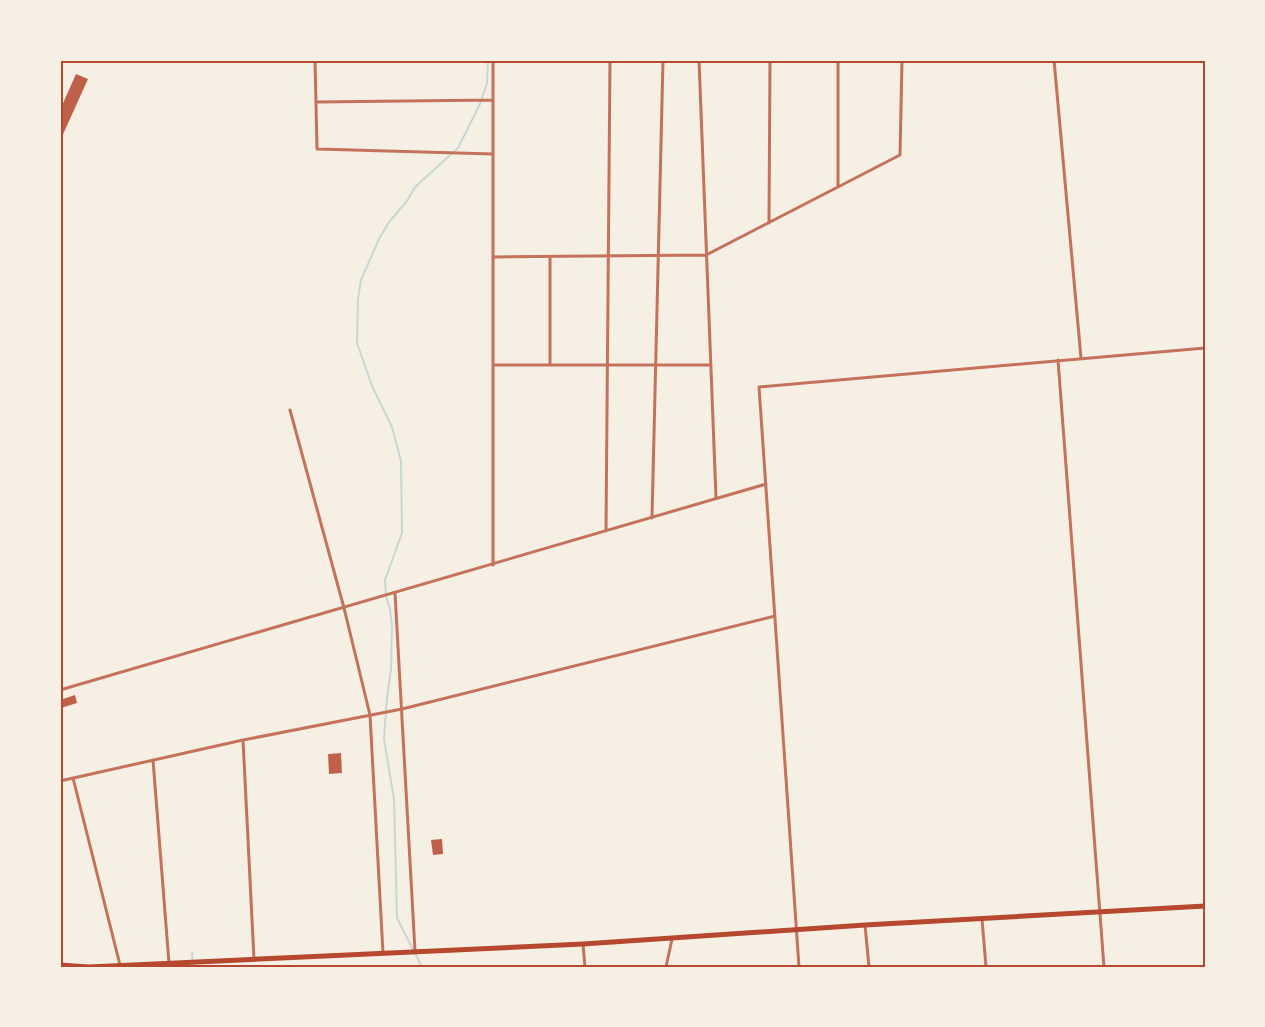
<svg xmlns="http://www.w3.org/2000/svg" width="1265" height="1027" font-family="'IBM Plex Sans',sans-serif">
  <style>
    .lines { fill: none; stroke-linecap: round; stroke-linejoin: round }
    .stream { stroke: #c9d6d2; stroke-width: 2 }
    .building { fill: #bf614a }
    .minor { stroke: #c5725c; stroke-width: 3 }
    .primary { stroke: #b5482f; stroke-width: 5 }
    .neatline { fill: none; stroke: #b5482f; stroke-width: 2 }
  </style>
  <rect width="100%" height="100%" fill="#f6efe4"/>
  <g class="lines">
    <path class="stream" d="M192,952L193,967
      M422,967L397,918L394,799L384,739L387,698L391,669L392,626L390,609L386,596L385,580L402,533L401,461L392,427L372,386L357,343L358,299L361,280L379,239L389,222L407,201L415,187L458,148L480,104L487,83L488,60"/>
  </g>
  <path class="building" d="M76,74L88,79L60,141V110Z
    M75,695L77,703L61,708L60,700Z
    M341,753L342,773L329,774L328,754Z
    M442,839L443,854L433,855L431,840Z"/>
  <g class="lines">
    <path class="minor" d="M315,60L317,149L493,154
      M699,60L716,498
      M838,60V187
      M1054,60L1081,358
      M317,102L493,100
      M769,223L770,60
      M493,257L706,255L900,155L902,60
      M550,257V365
      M1058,360L1104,967
      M493,365H710
      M290,410L344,608L370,715L383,953
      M652,518L663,60
      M606,531L610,60
      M493,565V60
      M395,593L415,951
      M60,690L766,484
      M243,740L254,959
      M153,760L169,963
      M73,778L120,965
      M60,781L243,740L402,709L775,616
      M982,919L986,967
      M865,925L869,967
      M583,944L585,967
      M666,967L672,939
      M799,967L759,387L1205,348"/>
    <path class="primary" d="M60,965L89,967L176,963L583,944L865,925L1205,906"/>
  </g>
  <rect width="1265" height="1027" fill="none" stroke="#f6efe4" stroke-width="123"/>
  <rect x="62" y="62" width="1142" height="904" class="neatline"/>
</svg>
